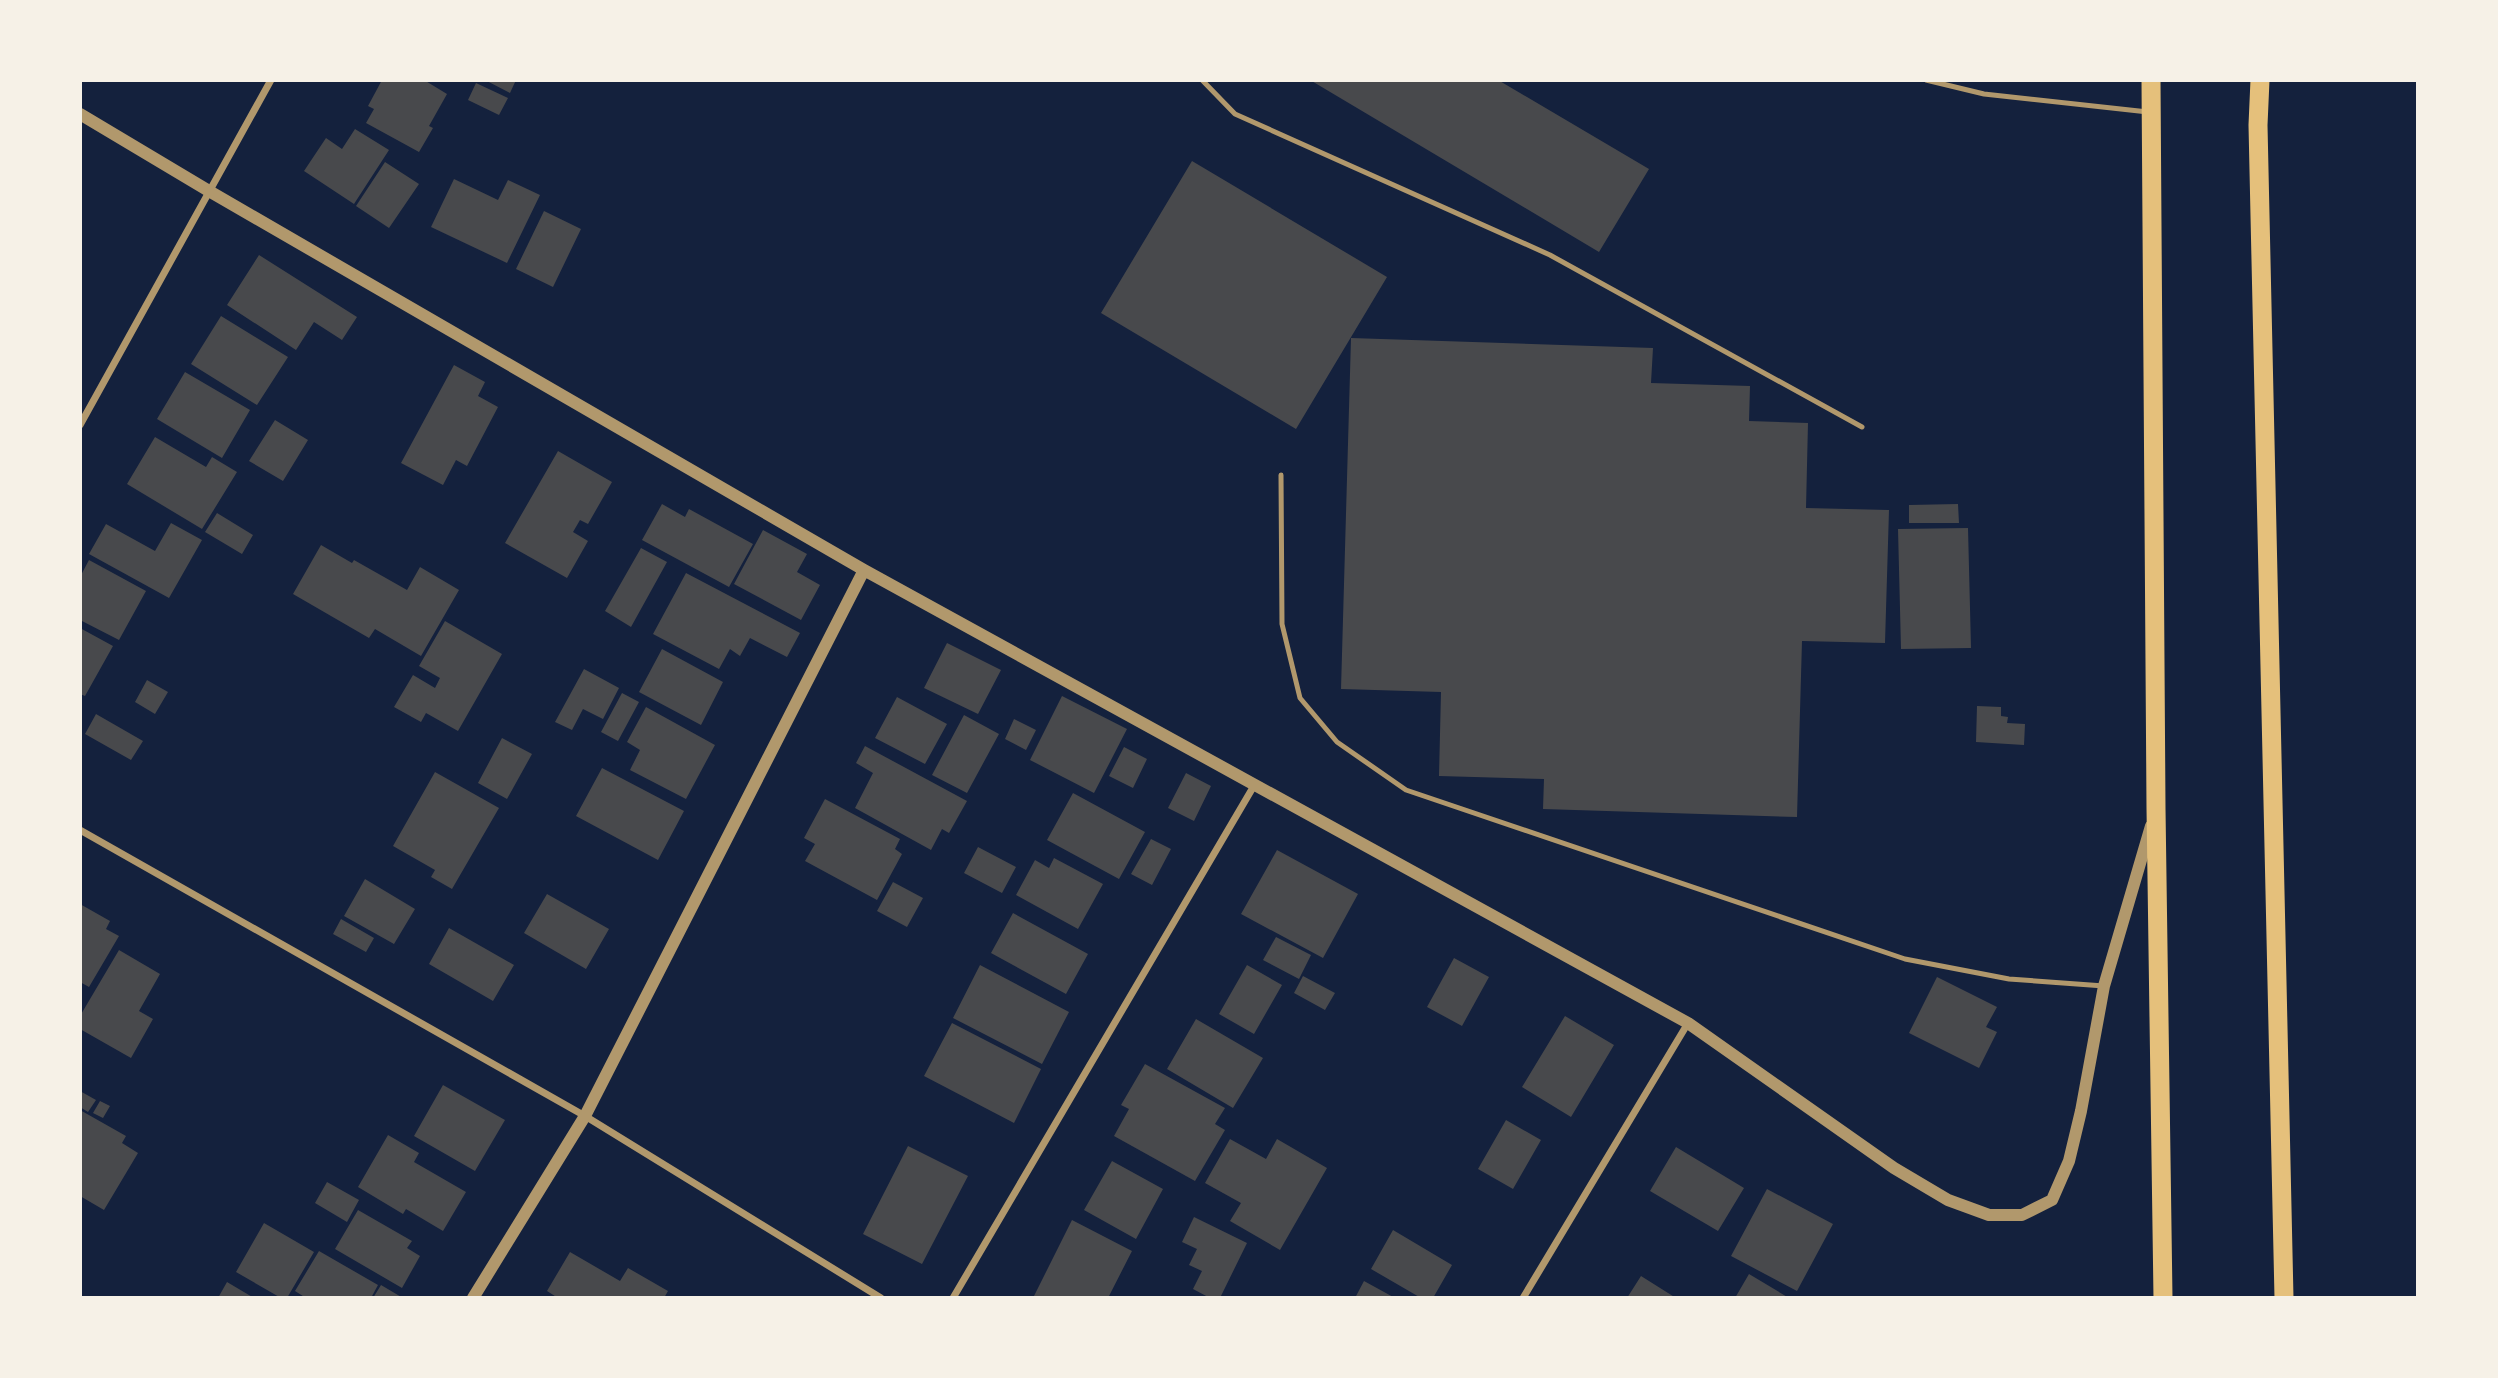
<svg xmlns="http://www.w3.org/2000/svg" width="2498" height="1378" font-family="'Times New Roman',serif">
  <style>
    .building { fill: #48494c }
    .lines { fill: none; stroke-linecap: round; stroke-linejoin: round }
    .service { stroke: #b1986c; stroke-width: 5 }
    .minor { stroke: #b1986c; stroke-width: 7 }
    .tertiary { stroke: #b1986c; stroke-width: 12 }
    .trunk { stroke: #e5c07b; stroke-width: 19 }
  </style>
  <rect width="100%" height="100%" fill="#14213d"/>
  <path class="building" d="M382,80H424L447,94L429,126L433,128L419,152L366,123L374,109L368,106Z
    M485,80H516L510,93Z
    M1310,80H1498L1649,169L1599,252Z
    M476,83L508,98L499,115L468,100Z
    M355,129L389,150L354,204L304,171L326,138L342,149Z
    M1192,161L1387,277L1296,429L1101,313Z
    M385,162L419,184L389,228L356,206Z
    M454,179L498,200L508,180L540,195L507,263L431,227Z
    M544,211L581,229L553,287L516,269Z
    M259,255L357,317L342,340L314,322L296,350L227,305Z
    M221,316L288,357L257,405L191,364Z
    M1351,338L1653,348L1651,383L1750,386L1749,421L1808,423L1806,508L1889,510L1885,643L1802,641L1797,817L1543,809L1544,779L1439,776L1441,692L1341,689Z
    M454,365L485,382L478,396L498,407L467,466L456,460L443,485L401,463Z
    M185,372L250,410L222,458L157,419Z
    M275,420L308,440L283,481L249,461Z
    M155,437L206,467L212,457L237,472L202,529L127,484Z
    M558,451L612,482L588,524L580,520L573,532L588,541L567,578L505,543Z
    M662,504L685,517L689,509L753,544L729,587L642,540Z
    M1958,504L1959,523H1909V505Z
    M217,513L253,535L242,554L205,532Z
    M171,523L202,540L169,598L89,554L106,524L155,551Z
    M1968,528L1971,648L1901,649L1898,529Z
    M763,530L807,554L797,572L820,585L801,620L734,584Z
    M321,545L352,563L354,560L407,590L420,567L459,590L421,656L375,629L369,638L293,594Z
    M641,548L667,562L631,627L605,611Z
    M89,560L146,591L119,640L80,620V577Z
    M686,573L800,633L787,657L750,638L740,656L730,649L719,669L653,634Z
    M445,621L502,654L458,731L426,713L421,722L394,707L413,675L435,688L440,678L419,666Z
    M80,628L113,646L85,696L80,694Z
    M947,643L1001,670L978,714L924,688Z
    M662,649L723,682L701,725L639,692Z
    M584,669L619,688L603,719L583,709L572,730L555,722Z
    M147,680L168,692L155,714L135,702Z
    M622,693L639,702L618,741L601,732Z
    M1062,696L1127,729L1094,793L1030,760Z
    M897,697L947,724L925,764L875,738Z
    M1977,706L2001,707V716L2008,717L2007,723L2025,724L2024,745L1976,742Z
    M646,707L715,745L686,799L630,770L640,750L627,742Z
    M96,714L143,741L131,760L85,734Z
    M964,715L999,734L967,793L932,775Z
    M1014,719L1036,730L1026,750L1005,739Z
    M502,738L532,754L507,799L478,783Z
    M865,746L967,801L949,833L942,829L931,850L855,808L873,773L856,763Z
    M1124,747L1147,759L1133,788L1109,776Z
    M602,768L684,811L658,860L576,816Z
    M435,772L499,808L452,889L431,877L435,870L393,846Z
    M1186,773L1211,786L1194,821L1168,808Z
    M1073,793L1145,832L1119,879L1047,840Z
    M825,799L900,839L895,849L902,854L877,900L805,861L815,844L804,838Z
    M1151,839L1171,849L1152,885L1131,874Z
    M978,847L1016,867L1002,893L964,873Z
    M1277,850L1358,894L1323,958L1241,914Z
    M1054,858L1103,884L1078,929L1016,895L1035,860L1049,868Z
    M365,879L415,909L394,944L344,916Z
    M893,882L923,898L907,927L877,911Z
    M547,894L609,929L586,969L524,933Z
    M80,904L110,921L106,929L119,936L89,987L80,982Z
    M1013,913L1088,954L1066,994L991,953Z
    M341,919L374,938L366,952L333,934Z
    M449,928L514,965L493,1001L429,964Z
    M1276,937L1311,955L1299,979L1263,960Z
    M119,950L160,974L139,1011L153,1019L131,1058L80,1029V1016Z
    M1454,958L1489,977L1462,1026L1427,1007Z
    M980,965L1069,1012L1042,1064L953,1018Z
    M1247,965L1282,985L1254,1034L1219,1014Z
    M1303,976L1335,993L1325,1010L1294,993Z
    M1937,977L1997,1007L1986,1027L1997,1032L1979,1068L1909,1033Z
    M1565,1016L1614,1045L1571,1117L1522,1087Z
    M1196,1019L1263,1058L1233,1108L1167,1069Z
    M952,1023L1041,1069L1014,1123L924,1076Z
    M1145,1064L1225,1108L1215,1124L1225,1130L1195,1181L1114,1136L1129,1109L1121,1105Z
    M443,1085L505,1120L475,1171L414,1136Z
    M80,1091L96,1100L88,1112L80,1107Z
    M100,1101L110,1106L103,1118L93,1113Z
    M80,1110L126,1136L122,1143L138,1153L104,1210L80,1196Z
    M1506,1120L1541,1140L1513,1189L1478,1169Z
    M388,1135L419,1153L414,1162L466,1192L443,1231L406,1209L403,1214L358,1187Z
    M1230,1139L1266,1159L1277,1139L1327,1168L1280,1250L1230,1221L1241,1203L1205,1183Z
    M908,1146L968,1176L922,1264L863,1234Z
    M1676,1147L1744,1188L1718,1231L1650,1191Z
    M1112,1161L1163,1189L1136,1239L1084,1210Z
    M327,1182L359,1200L347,1222L315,1203Z
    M1767,1189L1833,1224L1797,1291L1731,1256Z
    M358,1210L412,1241L407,1248L420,1256L402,1288L335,1249Z
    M1194,1217L1247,1243L1220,1298H1210L1193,1289L1202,1271L1189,1265L1197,1249L1182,1242Z
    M1072,1220L1132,1251L1108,1298H1033Z
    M264,1223L314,1252L287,1298H281L236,1272Z
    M1393,1230L1452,1265L1433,1298H1421L1371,1269Z
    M319,1251L378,1285L371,1298H306L295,1291Z
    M570,1252L620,1281L628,1268L668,1291L664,1298H558L547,1291Z
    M1749,1274L1789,1298H1735Z
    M1641,1276L1676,1298H1627Z
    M1364,1281L1395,1298H1355Z
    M227,1282L254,1298H218Z
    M381,1285L403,1298H373Z"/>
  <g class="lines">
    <path class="service" d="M1202,80L1235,114L1550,255L1862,427
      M1926,80L1984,94L2148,112
      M1281,475L1282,624L1300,698L1337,742L1406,790L1905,959L2009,979L2104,986"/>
    <path class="minor" d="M80,425L271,80
      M80,830L585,1116L881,1298
      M953,1298L1255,784
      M1523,1298L1688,1023"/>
    <path class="tertiary" d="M80,114L209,191L864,570L1688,1023L1894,1168L1948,1200L1989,1215H2022L2052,1200L2069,1161L2081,1111L2104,986L2151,826
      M473,1298L585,1116L864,570"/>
    <path class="trunk" d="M2151,80L2156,808L2163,1298
      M2260,80L2258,125L2284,1298"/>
  </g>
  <rect width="2498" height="1378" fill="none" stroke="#f6f1e7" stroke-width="164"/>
</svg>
